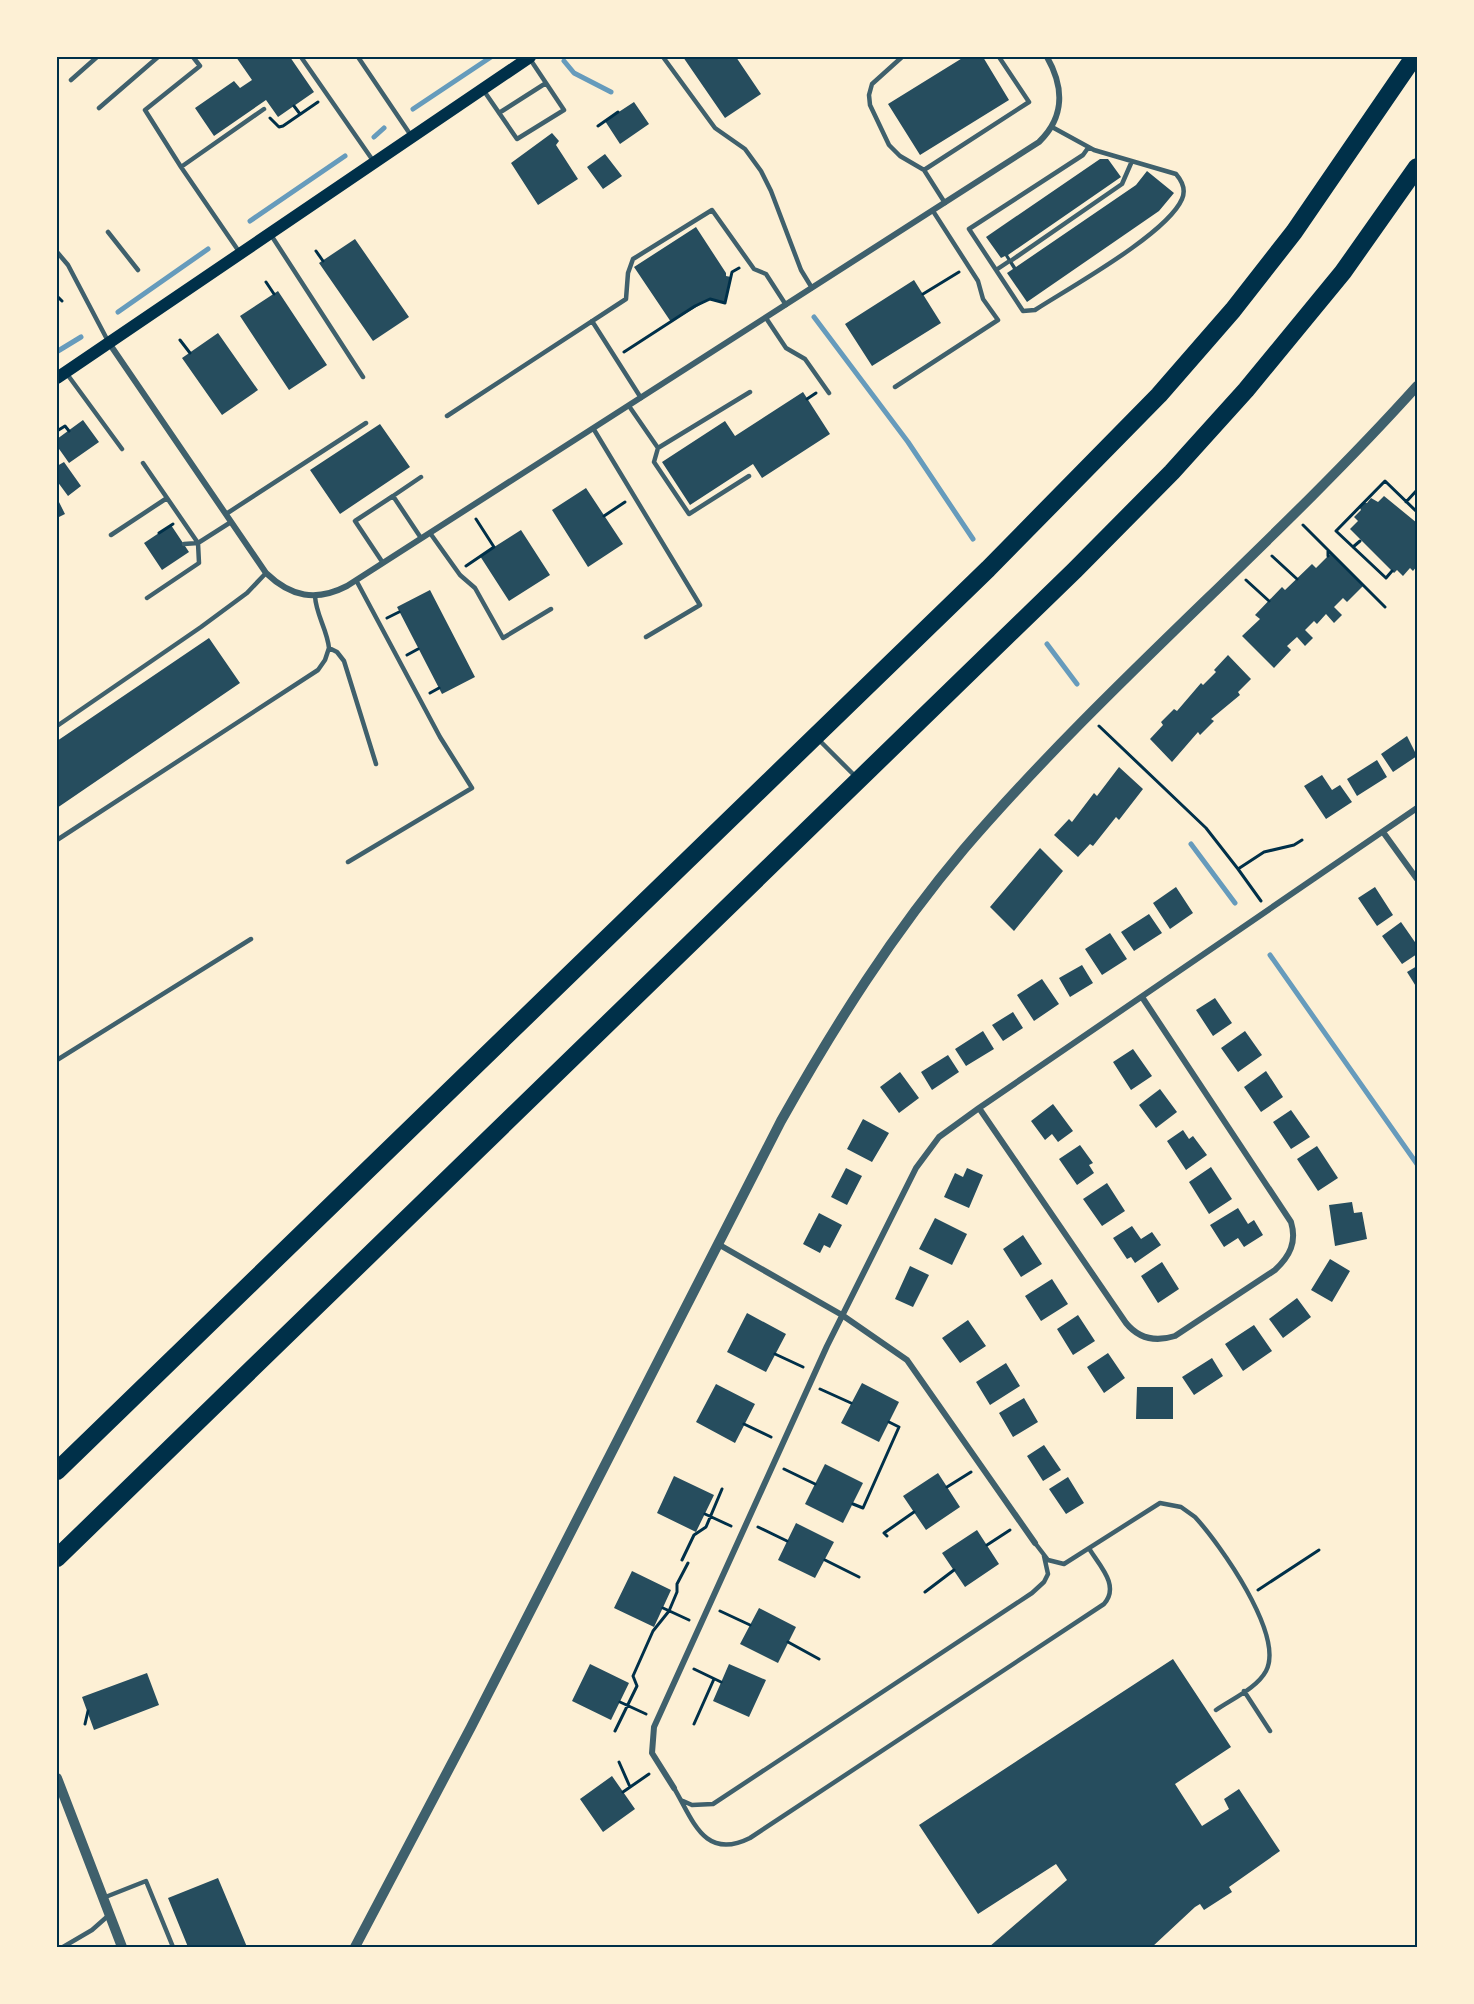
<svg xmlns="http://www.w3.org/2000/svg" width="1474" height="2004" font-family="'Fira Sans Condensed',sans-serif">
  <style>
    .lines { fill: none; stroke-linecap: round; stroke-linejoin: round }
    .stream { stroke: #669bbc; stroke-width: 5 }
    .building { fill: #264d5e }
    .path { stroke: #003049; stroke-width: 3 }
    .service { stroke: #3f606c; stroke-width: 4.5 }
    .minor { stroke: #3f606c; stroke-width: 6 }
    .tertiary { stroke: #3f606c; stroke-width: 10 }
    .secondary { stroke: #003049; stroke-width: 12 }
    .motorway { stroke: #003049; stroke-width: 18 }
    .neatline { fill: none; stroke: #003049; stroke-width: 2 }
  </style>
  <rect width="100%" height="100%" fill="#fdf0d5"/>
  <g class="lines">
    <path class="stream" d="M564,61L574,73L611,92
      M413,109L491,57
      M374,137L384,128
      M250,221L345,156
      M118,312L208,249
      M814,317L908,442L973,539
      M58,351L81,337
      M1047,644L1077,684
      M1191,844L1235,903
      M1270,955L1417,1164"/>
  </g>
  <path class="building" d="M236,57H290L314,92L278,117L266,100L214,136L195,108L234,81L240,88L252,80Z
    M683,57H736L761,94L725,118Z
    M964,57H983L1009,100L920,155L888,104Z
    M634,102L649,124L620,144L605,121Z
    M552,133L559,141L556,145L578,179L538,205L511,163Z
    M605,154L622,176L603,189L587,167Z
    M1100,159H1108L1121,177L1008,255L1016,267L1136,185L1147,171L1174,193L1159,211L1027,302L1007,273L1013,269L1005,256L1001,258L986,237Z
    M696,227L726,273V276L731,277L725,303L710,299L671,322L634,267Z
    M355,239L409,317L373,341L319,263Z
    M914,280L941,323L872,366L845,324Z
    M278,291L327,365L289,390L240,316Z
    M218,333L258,390L222,415L182,358Z
    M803,392L830,434L762,478L753,464L690,505L662,462L725,421L735,436Z
    M83,420L99,442L69,463L57,446V439Z
    M380,424L410,467L340,514L310,470Z
    M64,462L81,486L68,496L57,481V466Z
    M586,488L623,544L588,567L552,510Z
    M1384,496L1417,523V566L1413,571L1410,568L1403,576L1397,570L1394,573L1350,529L1358,521L1354,517L1361,510L1359,506L1362,503H1367L1371,498L1378,502Z
    M57,498L65,514L57,518Z
    M171,525L189,552L162,570L144,543Z
    M521,530L550,575L509,601L480,556Z
    M1331,553L1364,585L1347,602L1343,598L1334,607L1342,615L1334,623L1326,614L1317,624L1314,621L1305,630L1313,638L1305,646L1297,637L1287,646L1291,650L1274,668L1242,636L1260,619L1255,615L1282,587L1285,590L1312,564L1316,568Z
    M430,590L475,677L442,694L397,607Z
    M209,638L240,683L57,808V741Z
    M1228,655L1251,679L1238,692L1240,695L1211,719L1214,721L1200,735L1198,732L1172,762L1150,739L1163,725L1161,722L1174,709L1177,711L1201,683L1203,685L1216,672L1214,670Z
    M1407,736L1417,756L1393,772L1381,754Z
    M1377,760L1387,777L1357,796L1347,779Z
    M1119,767L1143,789L1119,820L1116,817L1093,846L1090,844L1078,857L1054,835L1069,819L1072,822L1094,793L1097,796Z
    M1322,775L1332,790L1340,785L1352,802L1326,819L1304,786Z
    M1040,848L1063,871L1014,931L990,907Z
    M1176,887L1193,913L1170,929L1153,903Z
    M1375,887L1393,915L1377,926L1358,898Z
    M1149,914L1162,933L1134,951L1121,932Z
    M1401,922L1417,945V954L1402,964L1382,936Z
    M1110,933L1127,959L1102,975L1085,949Z
    M1082,965L1093,983L1070,997L1059,978Z
    M1417,966V988L1407,972Z
    M1042,979L1059,1004L1034,1021L1017,995Z
    M1215,998L1232,1023L1213,1036L1196,1010Z
    M1013,1012L1023,1028L1003,1041L992,1025Z
    M983,1031L994,1049L966,1066L955,1049Z
    M1245,1031L1262,1055L1238,1072L1221,1048Z
    M1133,1049L1152,1076L1131,1090L1113,1062Z
    M948,1055L959,1072L932,1090L921,1072Z
    M1266,1071L1283,1097L1261,1112L1244,1087Z
    M900,1072L919,1098L899,1113L880,1087Z
    M1160,1089L1177,1112L1156,1128L1139,1105Z
    M1053,1104L1073,1131L1058,1142L1052,1134L1045,1140L1031,1121Z
    M1291,1110L1310,1137L1291,1149L1273,1122Z
    M863,1119L889,1133L872,1162L847,1149Z
    M1183,1130L1189,1139L1193,1136L1207,1155L1186,1170L1167,1141Z
    M1080,1145L1093,1163L1089,1165L1094,1173L1077,1185L1059,1159Z
    M1317,1146L1338,1178L1318,1191L1297,1159Z
    M1211,1167L1232,1199L1209,1214L1189,1182Z
    M846,1168L862,1176L847,1205L831,1197Z
    M967,1168L983,1175L969,1208L944,1197L955,1173L963,1177Z
    M1107,1183L1125,1211L1102,1226L1083,1199Z
    M1352,1202L1354,1213L1362,1212L1367,1239L1335,1246L1329,1205Z
    M1238,1208L1248,1224L1254,1220L1263,1235L1244,1247L1238,1238L1224,1247L1210,1225Z
    M819,1213L842,1225L830,1248L824,1245L820,1253L803,1244Z
    M935,1218L967,1234L952,1265L919,1249Z
    M1132,1226L1141,1239L1152,1232L1161,1245L1135,1263L1131,1257L1127,1259L1113,1238Z
    M1023,1235L1042,1264L1021,1277L1003,1249Z
    M1330,1259L1350,1271L1332,1302L1311,1290Z
    M1162,1262L1179,1289L1158,1303L1141,1276Z
    M910,1266L929,1275L913,1307L895,1299Z
    M1052,1279L1068,1304L1041,1321L1025,1296Z
    M1297,1298L1311,1317L1283,1338L1269,1319Z
    M747,1313L786,1334L766,1372L727,1352Z
    M1078,1315L1095,1341L1073,1355L1057,1329Z
    M968,1320L986,1346L960,1363L942,1338Z
    M1254,1325L1272,1351L1243,1371L1225,1344Z
    M1108,1353L1125,1378L1104,1393L1087,1367Z
    M1212,1358L1223,1376L1194,1395L1182,1377Z
    M1006,1363L1020,1386L990,1405L976,1382Z
    M862,1383L899,1402L879,1442L841,1423Z
    M716,1384L755,1404L735,1443L696,1422Z
    M1137,1387H1173V1419H1136Z
    M1024,1398L1038,1422L1013,1437L999,1413Z
    M1044,1445L1061,1470L1043,1481L1027,1456Z
    M825,1464L863,1483L843,1523L805,1504Z
    M938,1473L960,1507L926,1530L903,1496Z
    M674,1476L714,1495L696,1532L657,1513Z
    M1068,1477L1084,1503L1066,1514L1049,1489Z
    M796,1523L834,1542L815,1578L778,1560Z
    M977,1530L999,1564L965,1587L942,1553Z
    M632,1571L671,1590L654,1627L614,1608Z
    M759,1608L796,1627L778,1663L740,1644Z
    M1173,1659L1231,1747L1175,1784L1202,1826L1229,1809L1224,1799L1239,1789L1280,1851L1229,1887L1232,1892L1204,1910L1200,1904L1195,1907L1152,1947H989L1067,1880L1056,1864L978,1914L919,1825Z
    M590,1664L629,1683L611,1720L572,1701Z
    M729,1664L766,1680L749,1717L713,1701Z
    M147,1673L159,1705L94,1730L82,1697Z
    M612,1776L635,1809L603,1832L580,1799Z
    M218,1878L247,1947H188L168,1898Z"/>
  <g class="lines">
    <path class="path" d="M294,106L300,114
      M270,118L279,127L283,126L318,102
      M598,126L618,112
      M316,251L323,261
      M266,282L274,294
      M923,294L959,272
      M57,296L62,301
      M180,340L190,353
      M624,352L695,306L710,299L725,303L732,272L739,268
      M807,399L816,393
      M57,431L65,426L69,431
      M1406,502L1417,490
      M604,516L625,502
      M1303,525L1328,550V556
      M159,533L173,524
      M1353,547L1360,541
      M1328,550L1385,607
      M1272,556L1297,579
      M466,566L494,547L476,519
      M1392,571L1386,578L1336,531L1385,481L1417,512
      M1246,580L1269,601
      M387,618L399,612
      M407,655L418,649
      M430,693L439,688
      M1099,726L1206,828L1238,869L1264,852L1294,845L1302,840
      M1238,869L1261,901
      M775,1354L803,1367
      M820,1389L851,1403
      M744,1424L771,1437
      M784,1469L815,1484
      M947,1487L971,1472
      M853,1504L863,1508L899,1427L889,1422
      M705,1514L731,1526
      M758,1527L787,1541
      M887,1536L884,1533L914,1512
      M987,1545L1010,1530
      M682,1560L694,1535L706,1527L722,1489
      M825,1560L859,1577
      M1258,1590L1319,1550
      M925,1592L954,1570
      M663,1608L689,1620
      M720,1611L750,1625
      M788,1642L819,1659
      M694,1669L721,1682
      M620,1702L646,1714
      M85,1724L88,1711
      M694,1724L714,1679
      M615,1731L637,1686L633,1676L653,1631L669,1611L677,1592V1584L688,1563
      M619,1762L630,1787
      M623,1792L649,1774"/>
    <path class="service" d="M301,57L374,162
      M358,57L412,137
      M663,57L715,128L745,149L761,171L771,191L801,270L812,288
      M902,57L872,84L869,95L870,105L889,145L900,156L924,170L945,203
      M71,80L97,57
      M484,91L517,139L564,110L546,83
      M99,108L158,57
      M499,113L546,83L530,59
      M1052,127L1094,150L1176,174C1182,181 1186,190 1182,199C1167,234 1069,288 1035,310L1023,311L969,229L1083,155L1088,148
      M181,167L145,110L200,66L193,57
      M924,170L1029,102L999,57
      M108,232L138,270
      M271,235L363,377
      M57,252L68,265L109,343
      M240,253L181,167L264,109
      M1012,260L1122,184L1132,161
      M996,270L1008,262
      M766,318L786,348L805,359L829,393
      M592,321L641,398
      M67,374L122,449
      M895,387L998,320L983,299L978,281L933,211
      M629,406L658,448L750,392
      M447,416L626,299L628,273L633,259L712,210L754,269L766,274L786,305
      M593,428L700,605L646,637
      M658,448L654,462L689,514L749,476
      M143,463L198,543L231,522
      M393,496L421,477
      M226,514L366,423
      M430,533L460,575L475,588L503,638L551,609
      M111,535L167,498
      M383,563L355,521L393,496L421,538
      M315,596C316,615 327,629 329,648L337,652L344,661L376,764
      M147,598L199,563L198,543L184,544
      M57,726L201,627L247,593L266,573
      M819,740L855,776
      M57,840L318,670L325,660L329,648
      M348,862L472,788L440,737L356,580
      M57,1060L251,939
      M1035,1543L1048,1560L1064,1564L1160,1503L1181,1507L1195,1517C1219,1543 1285,1635 1266,1671C1257,1688 1232,1699 1216,1710
      M1244,1691L1270,1731
      M674,1788C693,1820 704,1861 750,1838L1104,1604C1120,1586 1100,1566 1090,1550
      M683,1801L692,1805L713,1804L1032,1593L1044,1582L1048,1574L1044,1556
      M103,1898L146,1881L173,1947
      M63,1947L92,1930L109,1915"/>
    <path class="minor" d="M109,343L266,573C291,597 316,602 347,586L1039,142C1065,117 1064,87 1047,57
      M1383,832L1417,879
      M979,1108L1126,1323C1139,1339 1156,1342 1175,1336L1275,1270C1290,1256 1297,1242 1291,1222L1142,997
      M718,1244L842,1315L907,1360L1035,1543
      M674,1788L652,1753L654,1727L827,1346L916,1168L939,1137L979,1108L1417,808"/>
    <path class="tertiary" d="M57,1778L122,1947
      M355,1947L471,1727L781,1121C835,1025 893,933 964,849C1105,685 1272,547 1417,386"/>
    <path class="secondary" d="M57,378L530,57"/>
    <path class="motorway" d="M57,1471L988,569L1159,395L1233,310L1294,232L1414,57
      M57,1558L1075,570L1172,472L1246,390L1343,272L1417,167"/>
  </g>
  <rect width="1474" height="2004" fill="none" stroke="#fdf0d5" stroke-width="117"/>
  <rect x="58" y="58" width="1358" height="1888" class="neatline"/>
</svg>
